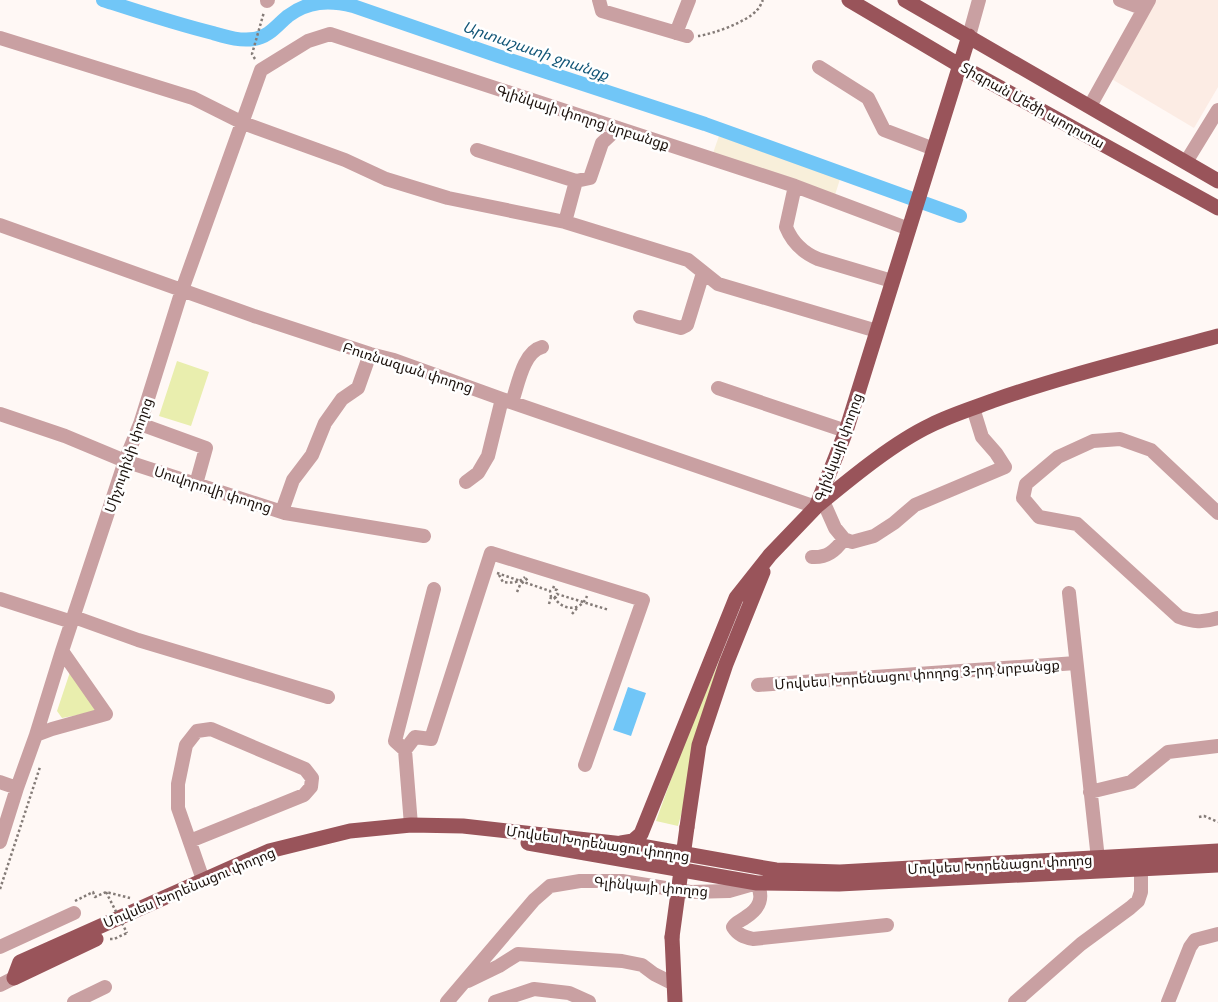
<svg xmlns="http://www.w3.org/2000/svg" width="1218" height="1002" font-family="'Golos Text','Noto Sans Armenian',sans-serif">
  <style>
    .industrial { fill: #f8efda }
    .built { fill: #fcece4 }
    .green { fill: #e9eeae }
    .water { fill: #71c6f7 }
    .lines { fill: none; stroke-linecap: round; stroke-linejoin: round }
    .canal { stroke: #71c6f7; stroke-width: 14 }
    .path { stroke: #847b77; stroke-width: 2.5; stroke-dasharray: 2.5 2.5; stroke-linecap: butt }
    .minor { stroke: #c9a0a2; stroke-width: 14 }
    .major { stroke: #99545a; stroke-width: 15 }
    .path-bridge { stroke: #847b77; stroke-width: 2.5; stroke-dasharray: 2.5 2.5; stroke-linecap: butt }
    .major-bridge { stroke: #99545a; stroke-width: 15 }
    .labels { text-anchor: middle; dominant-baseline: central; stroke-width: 5; stroke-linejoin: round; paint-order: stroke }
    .street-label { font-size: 14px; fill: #1b110c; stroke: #fff }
    .water-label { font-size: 15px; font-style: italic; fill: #125576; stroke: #fff }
  </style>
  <rect width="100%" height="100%" fill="#fff8f5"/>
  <path class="industrial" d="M719,136L840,179L835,195L713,153Z"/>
  <path class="built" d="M1156,0H1218V87L1194,128L1110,78Z"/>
  <path class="green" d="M177,361L209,372L191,426L159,416Z
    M731,634L678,826L656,821L687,735Z
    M70,672L99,711L62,718L57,711Z"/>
  <path class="water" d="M628,687L646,693L631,736L613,730Z"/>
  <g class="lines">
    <path class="canal" d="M103,0C140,12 176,24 213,33C227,37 239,41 254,39C269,37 277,25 288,16C308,1 329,0 353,6L498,56L705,124L960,216"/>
    <path class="path" d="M698,36C713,34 747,22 757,10C760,8 761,3 763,0
      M255,59L252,54L264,12
      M497,573L550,591L551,597H556L557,594L609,610
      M499,575L503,582C512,583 519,583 525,577
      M554,586L553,589L557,590V594
      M517,592L520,585L528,578
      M554,597C562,611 581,612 587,596
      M549,604L551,597
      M572,614L578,607
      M1199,817L1204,816L1218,822
      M0,889L40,767
      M75,901L93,892L95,897L106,892L130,898
      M110,939H114L127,933"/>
    <path class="minor" d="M599,0L602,11L687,36
      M1120,0L1144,9
      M267,1L268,0
      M676,33L689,0
      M969,36L979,0
      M0,38L193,98L243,123L345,160L386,179L448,198L565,222L688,260L718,284L877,331
      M819,67L868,98L884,130L934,149
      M1090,106L1149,0
      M477,150L576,181
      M1186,162L1218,110
      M795,186L786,227C792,242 804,253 818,259L892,281
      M565,222L576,181L590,178L602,143L618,128
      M0,225L254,316L370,354L394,360L502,399L816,507
      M640,317L681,328L687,325L703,273
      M718,388L846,431
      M512,402C518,385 523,352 542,347
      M0,414L65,436L125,461L285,513L424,536
      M140,424L206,448L196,484
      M466,482L478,473L488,456L502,399
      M823,501L835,528L844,539L852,542L874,536L894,523L915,505L1005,467L996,453L982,437L973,408
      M282,511L293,480L312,455L325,423L342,399L358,388L370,354
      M1218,513L1151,450L1120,439L1093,441L1058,457L1026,484L1023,498L1039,517L1077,524L1179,617C1193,622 1203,623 1218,618
      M812,557C827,558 835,551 844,539
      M1069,593L1098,859
      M0,599L72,622
      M74,617L138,640L328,697
      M758,685L1076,663
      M36,735L52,729L106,714L62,651
      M405,750L415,737L431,739L491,553L643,600L585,765
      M0,782L17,788
      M1090,792L1131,782L1168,752L1218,746
      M411,825L405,750L395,741L434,589
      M190,841L304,795L311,787L312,778L305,769L211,729L197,731L186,745L178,784V808L201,874L204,879
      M0,842L17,788L36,735L62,651L125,461L140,424L182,290L261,70L308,41L330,34L795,186L909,229
      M0,947L74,913
      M468,981L499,966L518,954L622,961L642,965L654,974L674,984
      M0,985L14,978
      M74,1002L105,987
      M447,1002L534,900L550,886L580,881H622L690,892L729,891L757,883C764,898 760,908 746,917C741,921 736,922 733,927C738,935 744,937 753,939L887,925
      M495,1002L534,989L569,993L589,1002
      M1015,1002L1081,944L1130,908L1138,901L1141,892V859
      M1168,1002L1190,947L1195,940L1218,934"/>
    <path class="major" d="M849,0L959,65L1218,208
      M905,0L1218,181
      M817,506C850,479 893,443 931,425C951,415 971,409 992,401C1066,375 1142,357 1218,336
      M687,827L699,745L726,664L763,572
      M528,843L757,883L839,884L1218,865
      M621,843L633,841L641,834L736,598L770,555L816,507L846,431L969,36
      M672,937L675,1002
      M14,978L20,962L269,851L350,831L411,825L463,826L641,846L776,870L840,872L1218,851
      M14,978L96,939"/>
    <path class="path-bridge" d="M106,892L127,933"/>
    <path class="major-bridge" d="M672,937L687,827"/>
  </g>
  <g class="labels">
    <g class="street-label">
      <text transform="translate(1033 105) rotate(29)">Տիգրան Մեծի պողոտա</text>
      <text transform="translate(583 117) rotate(18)">Գլինկայի փողոց նրբանցք</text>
      <text transform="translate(408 367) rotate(18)">Բուռնազյան փողոց</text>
      <text transform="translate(838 447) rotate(-70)">Գլինկայի փողոց</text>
      <text transform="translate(128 455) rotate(-71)">Միչուրինի փողոց</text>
      <text transform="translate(213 489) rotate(18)">Սուվորովի փողոց</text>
      <text transform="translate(917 674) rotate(-4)">Մովսես Խորենացու փողոց 3-րդ նրբանցք</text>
      <text transform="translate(598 843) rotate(8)">Մովսես Խորենացու փողոց</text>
      <text transform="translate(1000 864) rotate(-3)">Մովսես Խորենացու փողոց</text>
      <text transform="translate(651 886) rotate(5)">Գլինկայի փողոց</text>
      <text transform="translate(189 887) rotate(-23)">Մովսես Խորենացու փողոց</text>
    </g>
    <g class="water-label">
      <text transform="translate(536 50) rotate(19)">Արտաշատի ջրանցք</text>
    </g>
  </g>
</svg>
